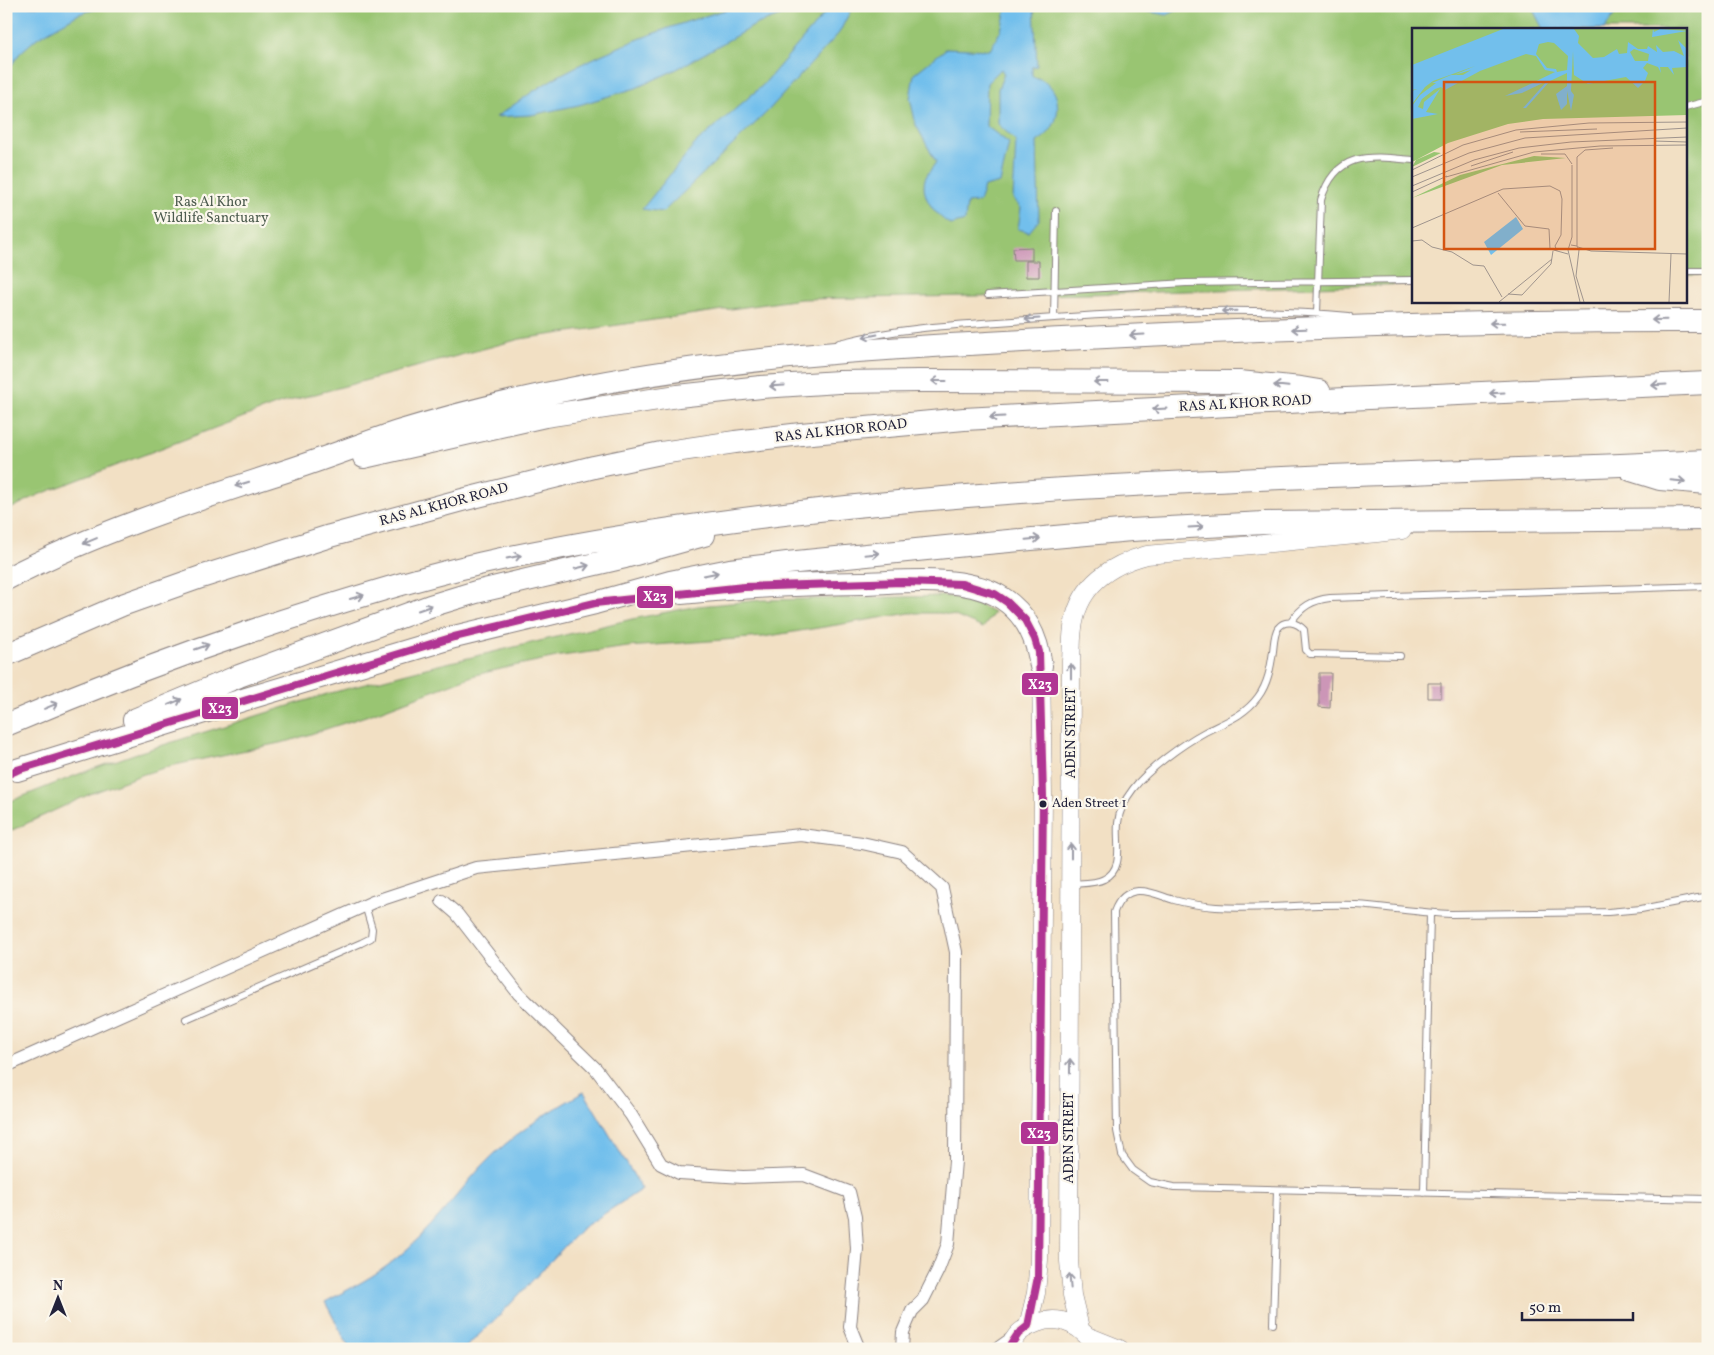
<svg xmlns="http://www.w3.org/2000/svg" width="1714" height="1355" font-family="Vollkorn,serif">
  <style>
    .green { fill: #99c572; stroke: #5e7456 }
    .water { fill: #72bfec; stroke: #4a7094 }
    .building { fill: #cc96b7 }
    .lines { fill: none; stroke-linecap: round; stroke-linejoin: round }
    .lane-casing { stroke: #8a8180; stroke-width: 8 }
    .street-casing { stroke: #8a8180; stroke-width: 14 }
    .secondary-casing { stroke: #8a8180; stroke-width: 19 }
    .highway-casing { stroke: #8a8180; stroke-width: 24 }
    .lane { stroke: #fff; stroke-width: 6 }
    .street { stroke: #fff; stroke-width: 12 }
    .secondary { stroke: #fff; stroke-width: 18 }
    .highway { stroke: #fff; stroke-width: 22 }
    .bus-1-casing { stroke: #fbf7ec; stroke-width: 11 }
    .bus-1 { stroke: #b03593; stroke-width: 8 }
    .oneway { stroke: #9c9ca7 }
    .bus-dot { fill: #22223b; stroke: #fbf7ec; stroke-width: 2 }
    .labels { text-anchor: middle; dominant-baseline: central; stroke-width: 4.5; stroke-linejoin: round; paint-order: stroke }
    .bus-label { font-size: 13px; fill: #22223b; stroke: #fbf7ec; text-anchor: start }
    .park-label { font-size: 14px; fill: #4c5b4e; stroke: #fbf7ec }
    .street-label { font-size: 14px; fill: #22223b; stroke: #fbf7ec }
    .inset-road { fill: none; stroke: #9f948d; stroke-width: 1 }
    .view { fill: #d45411; fill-opacity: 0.15; stroke: #d45411; stroke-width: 2.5 }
    .inset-edge { fill: none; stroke: #22223b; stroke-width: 2.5 }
    .line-badge { stroke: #fbf7ec; stroke-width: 2 }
    .badge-label { font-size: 14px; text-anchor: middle; font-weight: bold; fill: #fff }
  </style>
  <rect width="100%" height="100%" fill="#fbf7ec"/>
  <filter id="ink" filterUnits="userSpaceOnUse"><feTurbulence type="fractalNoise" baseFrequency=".02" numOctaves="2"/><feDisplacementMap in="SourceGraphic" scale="10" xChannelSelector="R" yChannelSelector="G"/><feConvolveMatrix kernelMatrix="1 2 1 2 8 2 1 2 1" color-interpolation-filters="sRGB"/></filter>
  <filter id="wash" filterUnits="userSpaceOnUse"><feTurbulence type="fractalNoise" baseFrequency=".0096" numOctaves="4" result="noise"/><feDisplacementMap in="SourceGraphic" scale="20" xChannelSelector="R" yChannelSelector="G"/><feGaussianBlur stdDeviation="1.12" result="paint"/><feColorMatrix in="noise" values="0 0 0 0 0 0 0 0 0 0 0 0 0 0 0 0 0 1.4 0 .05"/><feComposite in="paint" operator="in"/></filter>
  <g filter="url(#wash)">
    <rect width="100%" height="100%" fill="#f2e0c4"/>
    <path class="green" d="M6,6H1708V275H1685V29H1413V284L1089,294L801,299L520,339L278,404L38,495L6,511Z
      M946,596L972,601L994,613L983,628L955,616L940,613H910L763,637L628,647L561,656L518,665L475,675L369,715L289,741L170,766L141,775L90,794L6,833V803L79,774L134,754L327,694L426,668L632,619L698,606L763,600Z"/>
    <path class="water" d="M6,6H106L79,14L37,38L20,53L9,69L6,68Z
      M739,6H796L786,14L757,24L677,69L636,88L579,105L531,115L496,117C517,103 538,87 560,75C616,45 678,23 739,6Z
      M831,6H853L839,33L767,112L663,212L642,209L695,144L763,85Z
      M1007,6H1034L1037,66L1032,67V76C1037,78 1042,79 1046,83C1062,94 1060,119 1049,132C1046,136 1041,139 1037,142L1039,220L1029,232L1018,229L1021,208L1013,199L1016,141L998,124V89L1004,74L1001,69L987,83L986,126L1009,143L1000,183L984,187L979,202L967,203L965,221L951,225C937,216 920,198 925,179C927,174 933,167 936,162L916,125L910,98L914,74L947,48L990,50L1001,30Z
      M1129,6H1186L1167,15L1134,9Z
      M1531,6H1621L1604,29H1543Z
      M584,1092L642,1189L581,1229L499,1316L464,1349H350L325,1302C349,1289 376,1276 397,1258C429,1232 454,1197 482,1166C509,1137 549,1111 584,1092Z"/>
    <g id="blocks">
      <path class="building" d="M1032,247V260H1014L1013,248Z
        M1026,261H1039V277H1026Z
        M1319,673H1331L1330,708L1319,707Z
        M1428,683H1441V698H1428Z"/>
    </g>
  </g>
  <g filter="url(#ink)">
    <use href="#blocks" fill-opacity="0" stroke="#8a8180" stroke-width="1"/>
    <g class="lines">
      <g class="lane-casing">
        <path id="lane" d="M1685,107L1708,101
          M1685,271H1708
          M988,295L1186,283L1413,280
          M1317,313L1321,200C1336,150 1371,156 1413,160
          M1054,318L1056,211
          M839,343C900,327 964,324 1027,320C1134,312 1242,306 1349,316
          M1291,622C1301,607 1312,600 1330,598L1708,586
          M1070,884C1081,883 1095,884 1104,879C1125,869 1116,842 1118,823C1119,811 1126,798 1133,789C1148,769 1183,744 1205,732C1225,722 1244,716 1258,697C1268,684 1271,666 1273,651C1274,644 1274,634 1278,628C1285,619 1297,622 1304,630L1306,650L1310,654L1400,656
          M1708,896L1641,909L1608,912L1451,914C1419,913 1388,907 1356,905C1309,903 1263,910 1216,907C1202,906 1188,904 1174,900C1163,897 1150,890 1138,891C1125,892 1118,901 1114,912L1117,1131L1122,1155L1133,1170L1150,1182L1174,1187L1708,1199
          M186,1019L361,943L371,938L372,929L365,905
          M1424,1193L1430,914
          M1273,1324L1277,1190"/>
      </g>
      <g class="street-casing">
        <path id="street" d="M442,901L457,914L519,994L596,1069L631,1115L661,1164L679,1173L743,1177L804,1175L849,1192L855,1217L857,1249L850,1327L859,1349
          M6,1066L373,902L476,868L801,835L862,843L902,852L942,888L956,952L955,1161L948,1244L938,1270L923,1300L912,1311L903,1332L902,1349
          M997,1349L1014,1337"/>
      </g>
      <g class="secondary-casing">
        <path id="secondary" d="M1028,1326L1036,1293L1039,1260L1043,796L1041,666
          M1080,1328L1072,1295L1069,1261L1071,661C1072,648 1071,635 1074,622C1081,584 1112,564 1147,555L1377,533L1402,530
          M1090,1337L1120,1349
          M1008,1349C1011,1344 1014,1339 1017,1335C1022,1329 1029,1326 1037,1323C1062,1314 1084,1327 1096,1349"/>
      </g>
      <g class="highway-casing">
        <path id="highway" d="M364,457L545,416L678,396L761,387L839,382L919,381L1239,382L1301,388L1319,391
          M1631,470L1660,479L1708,483
          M6,579C94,533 189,502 283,472C321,460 359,445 398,432C459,413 522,398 585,386C756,353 931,345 1106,337C1306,327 1507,320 1708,321
          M681,593C741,587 802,584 862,583C903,582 960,575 997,595C1024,610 1037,636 1041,666
          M6,655L122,605L201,577L330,536L462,500L594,467L661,453L735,442L801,434L964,419L1346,399L1708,383
          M134,720L239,676L430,606L476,592L625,557L704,535
          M6,725C108,681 211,643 316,610C377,591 439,572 501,559C898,477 1305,481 1708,461
          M17,770L246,699L454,637L595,603L670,582L730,570L787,563L976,544L1131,530L1264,523L1708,519"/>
      </g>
      <use href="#lane" class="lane"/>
      <use href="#street" class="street"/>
      <use href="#secondary" class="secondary"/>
      <use href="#highway" class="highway"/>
      <g class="bus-1-casing">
        <path id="bus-1" d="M6,775L17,770L454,637L595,603L744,587L903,582L962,584L995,594L1007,602L1025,620L1035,639L1039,652L1043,796L1038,1277L1028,1326L1018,1334L1008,1349"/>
      </g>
      <use href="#bus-1" class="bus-1"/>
    </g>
    <defs><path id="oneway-shaft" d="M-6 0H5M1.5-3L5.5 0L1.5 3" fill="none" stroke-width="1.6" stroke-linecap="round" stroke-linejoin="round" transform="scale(1.25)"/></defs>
    <g class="oneway">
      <use href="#oneway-shaft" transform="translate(1229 311) rotate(179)"/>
      <use href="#oneway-shaft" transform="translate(1032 319) rotate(176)"/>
      <use href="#oneway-shaft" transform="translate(1659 320) rotate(179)"/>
      <use href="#oneway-shaft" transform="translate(1497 323) rotate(179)"/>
      <use href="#oneway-shaft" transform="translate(1299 329) rotate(178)"/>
      <use href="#oneway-shaft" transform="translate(1137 335) rotate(177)"/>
      <use href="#oneway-shaft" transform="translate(870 336) rotate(169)"/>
      <use href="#oneway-shaft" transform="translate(939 381) rotate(-180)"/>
      <use href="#oneway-shaft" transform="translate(1101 382) rotate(-180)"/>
      <use href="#oneway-shaft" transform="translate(1659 385) rotate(177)"/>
      <use href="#oneway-shaft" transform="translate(777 386) rotate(177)"/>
      <use href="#oneway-shaft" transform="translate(1281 386) rotate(-174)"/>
      <use href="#oneway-shaft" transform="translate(1497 393) rotate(177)"/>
      <use href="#oneway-shaft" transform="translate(1160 409) rotate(177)"/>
      <use href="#oneway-shaft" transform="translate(997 417) rotate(177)"/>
      <use href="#oneway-shaft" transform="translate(1678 481) rotate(5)"/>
      <use href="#oneway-shaft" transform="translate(242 484) rotate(163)"/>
      <use href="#oneway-shaft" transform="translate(1196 527) rotate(-3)"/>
      <use href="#oneway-shaft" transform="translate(1033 539) rotate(-5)"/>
      <use href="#oneway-shaft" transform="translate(90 541) rotate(157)"/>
      <use href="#oneway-shaft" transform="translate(872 554) rotate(-5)"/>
      <use href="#oneway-shaft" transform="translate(514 557) rotate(-11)"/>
      <use href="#oneway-shaft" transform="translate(582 567) rotate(-13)"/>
      <use href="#oneway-shaft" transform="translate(711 574) rotate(-11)"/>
      <use href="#oneway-shaft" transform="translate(357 597) rotate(-16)"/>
      <use href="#oneway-shaft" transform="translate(425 608) rotate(-19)"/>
      <use href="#oneway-shaft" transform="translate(202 647) rotate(-19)"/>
      <use href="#oneway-shaft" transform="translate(1071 671) rotate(-90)"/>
      <use href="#oneway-shaft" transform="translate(175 702) rotate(-23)"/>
      <use href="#oneway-shaft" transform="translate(51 706) rotate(-22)"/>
      <use href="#oneway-shaft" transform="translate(1071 851) rotate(-90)"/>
      <use href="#oneway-shaft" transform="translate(1070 1066) rotate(-90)"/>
      <use href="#oneway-shaft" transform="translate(1070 1281) rotate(-95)"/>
    </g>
  </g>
  <circle class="bus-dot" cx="1043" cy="804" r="4.5"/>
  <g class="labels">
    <g class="bus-label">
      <text x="1052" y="804">Aden Street 1</text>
    </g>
    <g class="park-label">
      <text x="211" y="202">Ras Al Khor<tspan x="211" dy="16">Wildlife Sanctuary</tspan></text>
    </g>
    <g class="street-label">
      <text transform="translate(1245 404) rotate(-3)">RAS AL KHOR ROAD</text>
      <text transform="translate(841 431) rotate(-6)">RAS AL KHOR ROAD</text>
      <text transform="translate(444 505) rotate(-15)">RAS AL KHOR ROAD</text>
      <text transform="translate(1071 733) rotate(-90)">ADEN STREET</text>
      <text transform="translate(1069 1138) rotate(-90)">ADEN STREET</text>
    </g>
  </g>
  <g transform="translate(1412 28)">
    <rect width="275" height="275" fill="#f2e0c4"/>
    <path d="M0,1H275V87L131,91L96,96L36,115L4,132L22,124L29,125L0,139L4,132L0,134ZM122,128L154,130L90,137L0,170L48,147Z" fill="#99c572"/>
    <path d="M91,1H162L167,8L166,15L181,30L192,29L205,21L207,26L215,25L216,14L226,21H235L236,18L245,24L244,17L251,24L262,23L272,28L266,12L275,21V39L260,40L262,47L256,39H248L249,45L246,39L235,35L231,40L236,45L233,53L226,60L214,49L176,56L162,47L161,23L159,63L162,67L159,83L155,63V76L149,82L144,66L155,58V45L138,53L114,80H111L135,53L110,65L93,68L143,44L133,42L124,28L114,26L68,43L33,62L29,59L23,61L10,71L6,79L11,81L12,74L28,61L14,84L26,86L0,91V78L8,67L24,55H20L39,47H51L59,42L42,47L63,38L21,53L13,59L0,76V63L5,61L0,62V37ZM136,14L142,15L156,28L155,42L145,44L144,41L135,40L124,26L127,16ZM222,21L237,26L236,33H223L218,24ZM241,1L242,4L248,1L275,3L240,9ZM104,189L111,201L79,227L72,214Z" fill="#72bfec" fill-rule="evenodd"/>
    <path class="inset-road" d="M108,104L185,101M242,113L275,114M129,126H153L160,136M160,137V209L156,222L168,274M59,138L101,124M0,142L51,117L104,102L177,95L275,94M0,149L57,125L113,110L275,100M34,149L122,124L188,118L275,117M0,158L62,132L107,120L159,114L275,109M0,164L35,148M86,165L113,198L137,201L138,221L156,226M0,200L91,161L138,158L148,163L150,171L149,207L143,218L145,223M0,213L10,212L20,219L40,224L61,237L72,238L90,269M159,217L165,218L167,222L164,248L172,274M165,218V129L173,122L201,120M166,219L179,223L275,226M96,266L110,267L139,236L141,223M87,274L140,231M257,274L259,226"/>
    <path class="view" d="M32,54H243V221H32Z"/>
    <rect width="275" height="275" class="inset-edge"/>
  </g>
  <g class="line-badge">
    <rect x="636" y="585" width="38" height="24" rx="5" fill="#b03593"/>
    <rect x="1021" y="672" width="38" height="24" rx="5" fill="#b03593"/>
    <rect x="201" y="696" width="38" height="24" rx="5" fill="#b03593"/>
    <rect x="1020" y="1121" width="39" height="24" rx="5" fill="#b03593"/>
  </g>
  <g class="badge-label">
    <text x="655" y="601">X23</text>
    <text x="1040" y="689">X23</text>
    <text x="220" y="713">X23</text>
    <text x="1039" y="1138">X23</text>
  </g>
  <rect width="1714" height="1355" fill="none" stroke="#fbf7ec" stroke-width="25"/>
  <g transform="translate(58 1298)" stroke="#fbf7ec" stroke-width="4" paint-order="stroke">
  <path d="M0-4L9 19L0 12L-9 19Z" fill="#22223b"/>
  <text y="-8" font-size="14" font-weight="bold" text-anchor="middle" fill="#22223b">N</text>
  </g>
  <path d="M1522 1312v8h111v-8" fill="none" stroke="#22223b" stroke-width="2.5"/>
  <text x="1529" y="1312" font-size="15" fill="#22223b" stroke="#fbf7ec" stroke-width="4" paint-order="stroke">50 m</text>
</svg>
